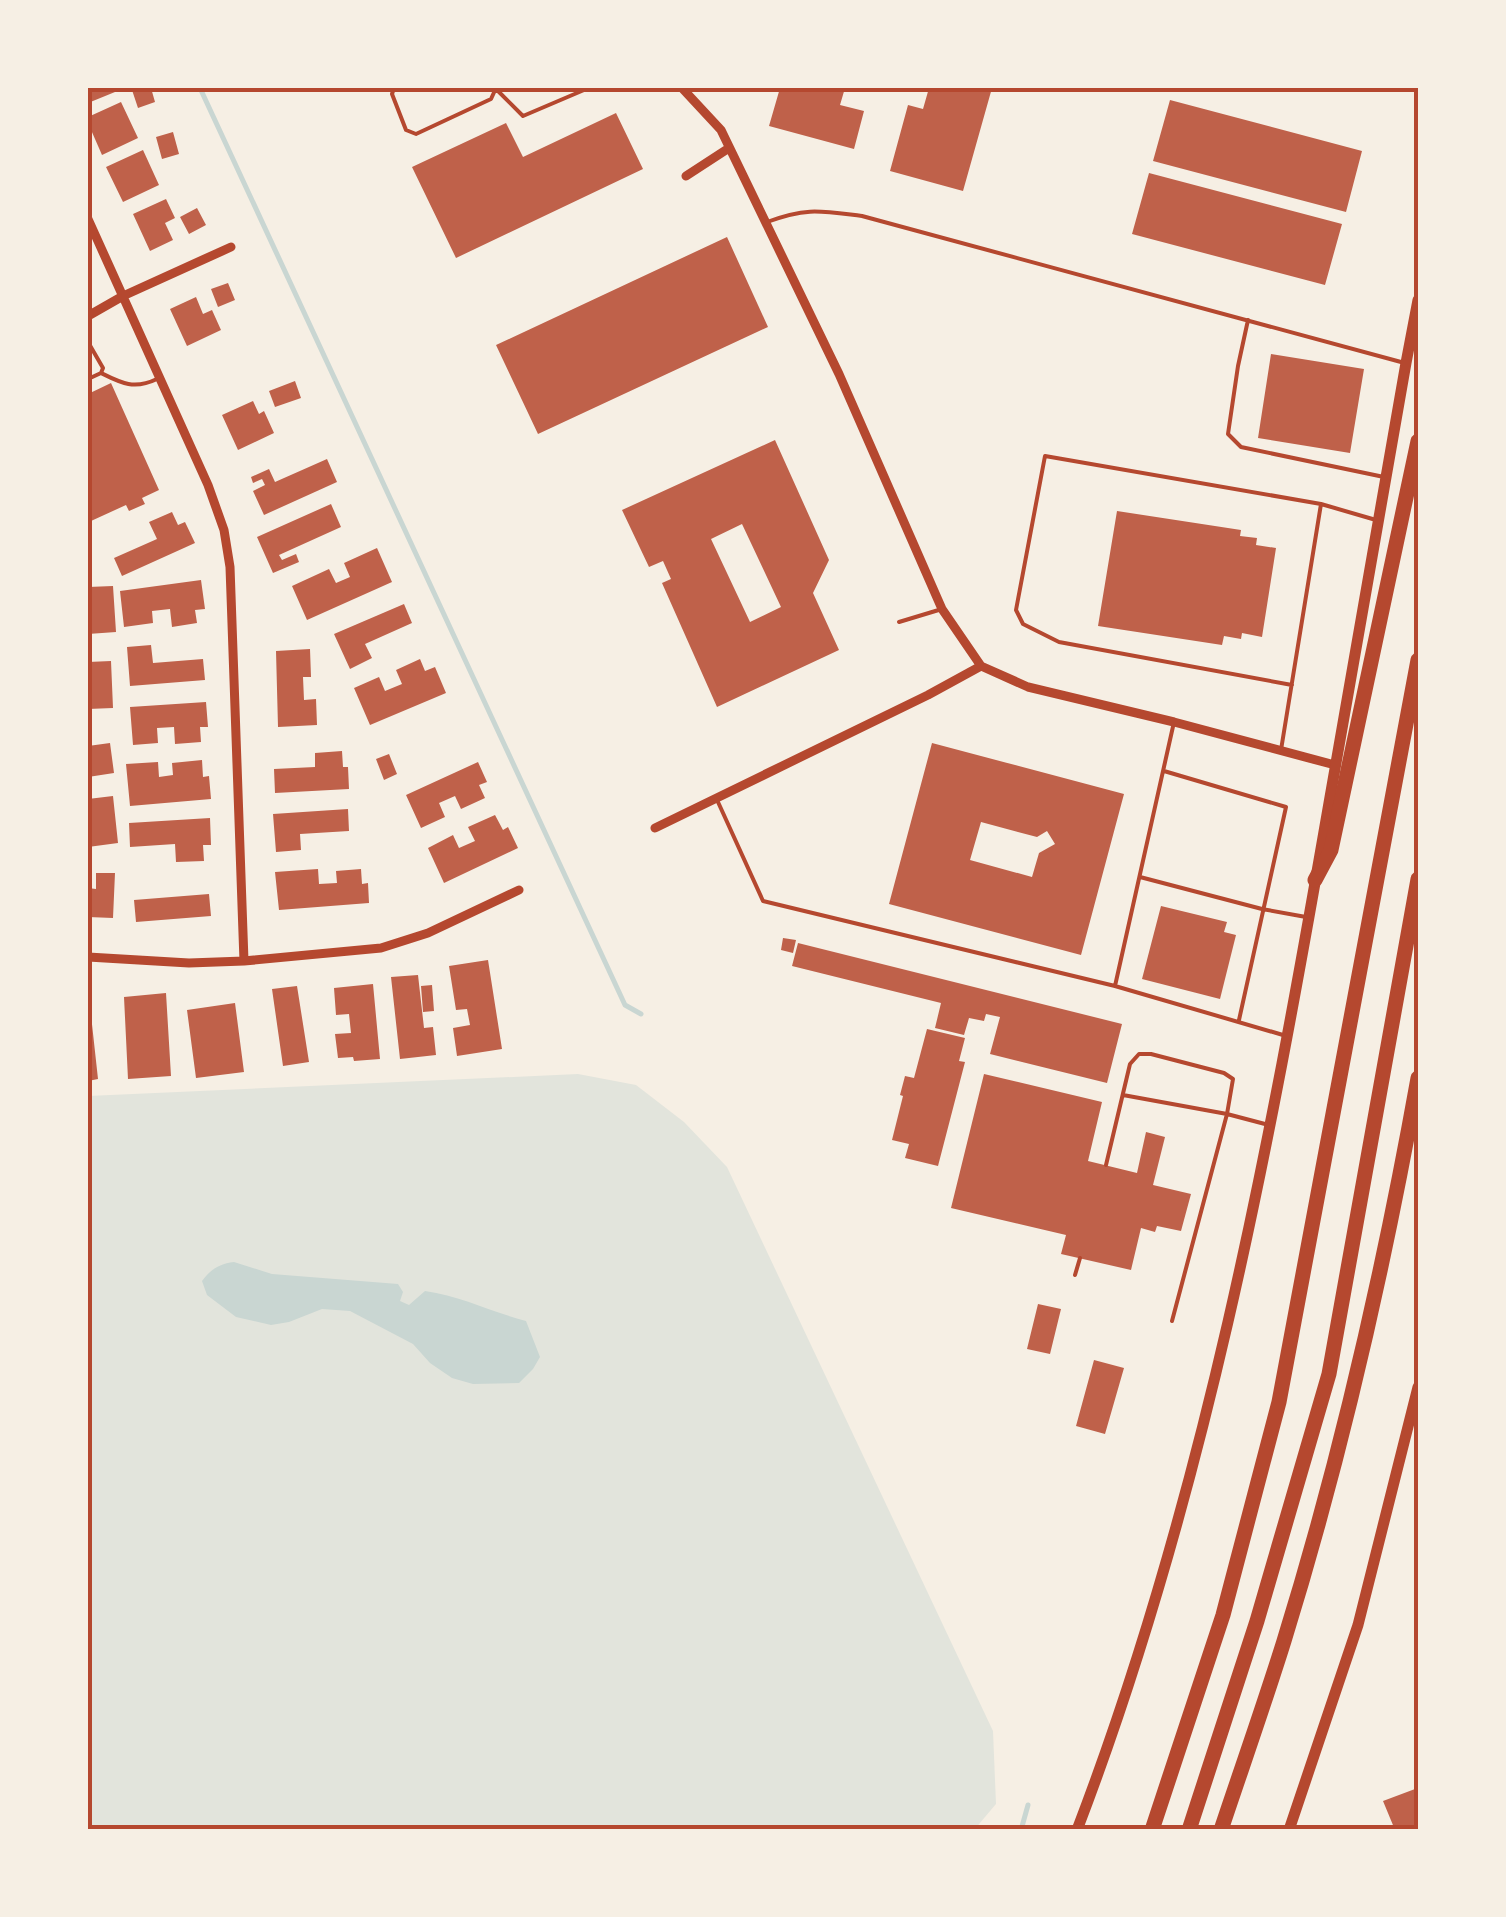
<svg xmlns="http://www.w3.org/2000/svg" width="1506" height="1917" font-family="Montserrat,sans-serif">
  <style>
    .green { fill: #e2e4dc }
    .water { fill: #c9d6d2 }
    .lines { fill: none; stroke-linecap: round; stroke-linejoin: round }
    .stream { stroke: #c9d6d2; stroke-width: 5 }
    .building { fill: #bf614a; fill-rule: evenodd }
    .service { stroke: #b5482f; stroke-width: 4 }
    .minor { stroke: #b5482f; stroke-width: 9 }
    .secondary { stroke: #b5482f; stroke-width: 11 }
    .motorway { stroke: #b5482f; stroke-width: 15 }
    .neatline { fill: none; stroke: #b5482f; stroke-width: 4 }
  </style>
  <rect width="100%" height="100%" fill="#f6efe4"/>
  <path class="green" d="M578,1074L636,1085L684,1122L727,1167L993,1731L996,1804L974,1830L88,1829V1096Z"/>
  <path class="water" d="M234,1262L272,1274L398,1284L403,1292L400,1301L409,1305L425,1291C461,1296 491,1312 526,1321L540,1357L533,1369L519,1383L473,1384L452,1378L430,1363L413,1344L350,1311L322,1309L289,1322L271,1325L236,1317L207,1295L202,1281C211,1269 219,1264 234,1262Z"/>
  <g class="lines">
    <path class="stream" d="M200,88L625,1005L641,1014
      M1021,1830L1028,1805"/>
  </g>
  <path class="building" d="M88,88H113L115,92L88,103Z
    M141,88H151L155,102L138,108L132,90Z
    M780,88H845L840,105L864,111L854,149L769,126Z
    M929,88H992L963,191L890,171L908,105L923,109Z
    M1170,100L1362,151L1346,212L1153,161Z
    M121,102L138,138L102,155L88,123V117Z
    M616,113L643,169L456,258L412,167L506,123L523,157Z
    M173,132L179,154L162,159L156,137Z
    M143,150L159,185L123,202L106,167Z
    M1149,173L1342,224L1325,285L1132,234Z
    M166,199L175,218L165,223L173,240L150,251L133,214Z
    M197,208L206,225L189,234L180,217Z
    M727,237L768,327L538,434L496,345Z
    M228,283L235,300L218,307L211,289Z
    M196,297L203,314L212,310L221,330L187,346L170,309Z
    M1271,354L1364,369L1350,453L1258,438Z
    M295,381L301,398L275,407L269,391Z
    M111,383L159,490L142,498L145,504L129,511L126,505L91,521L88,512V394Z
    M253,401L259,414L264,411L274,433L238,450L222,415Z
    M775,440L829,560L813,593L839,650L717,707L662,583L671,579L663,561L649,567L622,510ZM742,524L781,607L750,622L711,539Z
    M327,459L337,482L264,515L253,491L265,485L262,479L253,483L251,477L269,469L275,482Z
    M331,504L341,527L279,555L282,560L296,554L299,562L273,573L257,537Z
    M1117,511L1241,530L1240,536L1257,538L1256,545L1276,548L1262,637L1242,633L1241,639L1224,636L1222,645L1098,626Z
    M172,512L178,525L185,522L195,543L122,576L114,558L157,539L149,522Z
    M377,548L392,582L307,620L292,586L329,569L336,583L350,577L344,563Z
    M201,580L205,609L195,610L197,623L172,627L170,609L152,611L153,623L124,627L120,591Z
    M113,586L116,632L88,634V587Z
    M404,604L412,623L365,644L372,658L350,669L334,634Z
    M151,645L153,663L203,659L205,680L130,686L127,647Z
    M310,649L311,677H303L304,700L316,699L317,725L278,727L276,651Z
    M420,659L425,671L435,667L446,693L370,725L354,688L379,677L385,691L402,684L396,670Z
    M111,661L113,708L88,709V662Z
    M206,702L208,727H200L201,742L175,744L174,727L157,728L158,743L133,745L130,707Z
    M110,743L114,773L88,777V746Z
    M932,743L1124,794L1081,955L889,904ZM981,822L1037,837L1047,831L1055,844L1039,853L1032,877L970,860Z
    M342,751L343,767H348L349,789L275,793L274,769L315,767V753Z
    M389,754L397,774L384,780L376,759Z
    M202,760L203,777L209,776L211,799L130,806L126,764L158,762L159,777L173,775L172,763Z
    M478,762L487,782L479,785L485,798L461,809L455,796L439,803L445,817L421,828L406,795Z
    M113,796L118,843L88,847V799Z
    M348,809L349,831L300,834L301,850L276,852L273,814Z
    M495,815L503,830L508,827L518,848L444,883L428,848L453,835L459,848L475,841L468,827Z
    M210,818L211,845H203L204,861L176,862L175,844L130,847L129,823Z
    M318,869L319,884L337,883L336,871L361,869L362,884L368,883L369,903L279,910L275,872Z
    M96,873H115L113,918L88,917V888L96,889Z
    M209,894L211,916L136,922L134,900Z
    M1161,906L1227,922L1224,932L1236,935L1220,999L1142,979Z
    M783,938L796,940L793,953L781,950Z
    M798,943L1122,1024L1107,1083L990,1054L1000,1017L986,1014L984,1021L969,1018L964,1035L935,1028L941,1003L792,966Z
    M488,960L502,1049L457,1056L453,1028L470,1025L467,1009L456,1010L449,966Z
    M418,975L424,1028L433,1027L436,1055L400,1059L391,977Z
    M373,984L380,1059L354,1061L353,1057L338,1058L335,1034L351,1033L349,1014L336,1015L334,988Z
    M432,985L434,1011L423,1012L421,986Z
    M297,986L309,1062L283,1066L272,989Z
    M166,993L171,1076L128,1079L124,997Z
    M235,1003L244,1072L196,1078L187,1010Z
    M88,1006H90L98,1079L88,1081Z
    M927,1029L965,1038L959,1061L965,1062L938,1166L905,1158L909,1144L892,1140L903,1096L900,1095L905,1076L914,1078Z
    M984,1074L1102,1102L1088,1161L1137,1173L1146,1132L1165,1137L1153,1185L1191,1194L1181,1231L1157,1226L1155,1232L1141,1228L1131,1270L1061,1254L1066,1235L951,1208Z
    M1038,1304L1061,1309L1050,1354L1027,1349Z
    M1094,1360L1124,1368L1105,1434L1076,1426Z
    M1415,1789L1418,1798V1828L1395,1830L1383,1801Z"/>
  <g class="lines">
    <path class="service" d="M394,88L392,94L406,130L416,134L491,99L496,88
      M497,90L523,116L584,90V88
      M767,222C807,207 821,211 862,216L1401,362
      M1248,320L1238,366L1228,434L1241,447L1384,477
      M88,342L103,368L101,373L88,379
      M101,373C121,383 134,390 157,379
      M899,622L942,609
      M1292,685L1059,642L1023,624L1016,610L1045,456L1321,504L1376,520
      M1281,750L1321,504
      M1164,771L1286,807L1239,1020
      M718,802L763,901L1115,986L1283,1035
      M1140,877L1262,909L1306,917
      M1115,986L1174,722
      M1123,1095L1227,1114L1265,1124
      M1106,1165L1130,1064L1139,1054H1151L1224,1073L1233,1079L1227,1114L1172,1321
      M1075,1275L1080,1258"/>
    <path class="minor" d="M682,88L721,130L839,374L942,609L981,666L1028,687L1174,722L1335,765
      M686,176L729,148
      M88,219L208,485L224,530L230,567L244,961
      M88,316L123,296L231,247
      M655,828L928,695L981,666
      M88,957L189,963L244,961L381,948L428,933L519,890"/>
    <path class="secondary" d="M1077,1830C1203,1501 1269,1149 1329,803C1354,656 1381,510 1406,363L1418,300
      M1289,1830L1358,1625L1418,1387"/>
    <path class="motorway" d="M1315,880L1331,850L1418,441
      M1152,1830L1223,1615L1279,1402L1418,660
      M1189,1830L1257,1621L1329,1374L1418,879
      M1221,1830C1242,1767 1264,1705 1284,1641C1341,1457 1384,1268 1418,1078"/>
  </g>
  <rect width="1506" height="1917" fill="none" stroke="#f6efe4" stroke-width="180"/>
  <rect x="90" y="90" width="1326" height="1737" class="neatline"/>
</svg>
